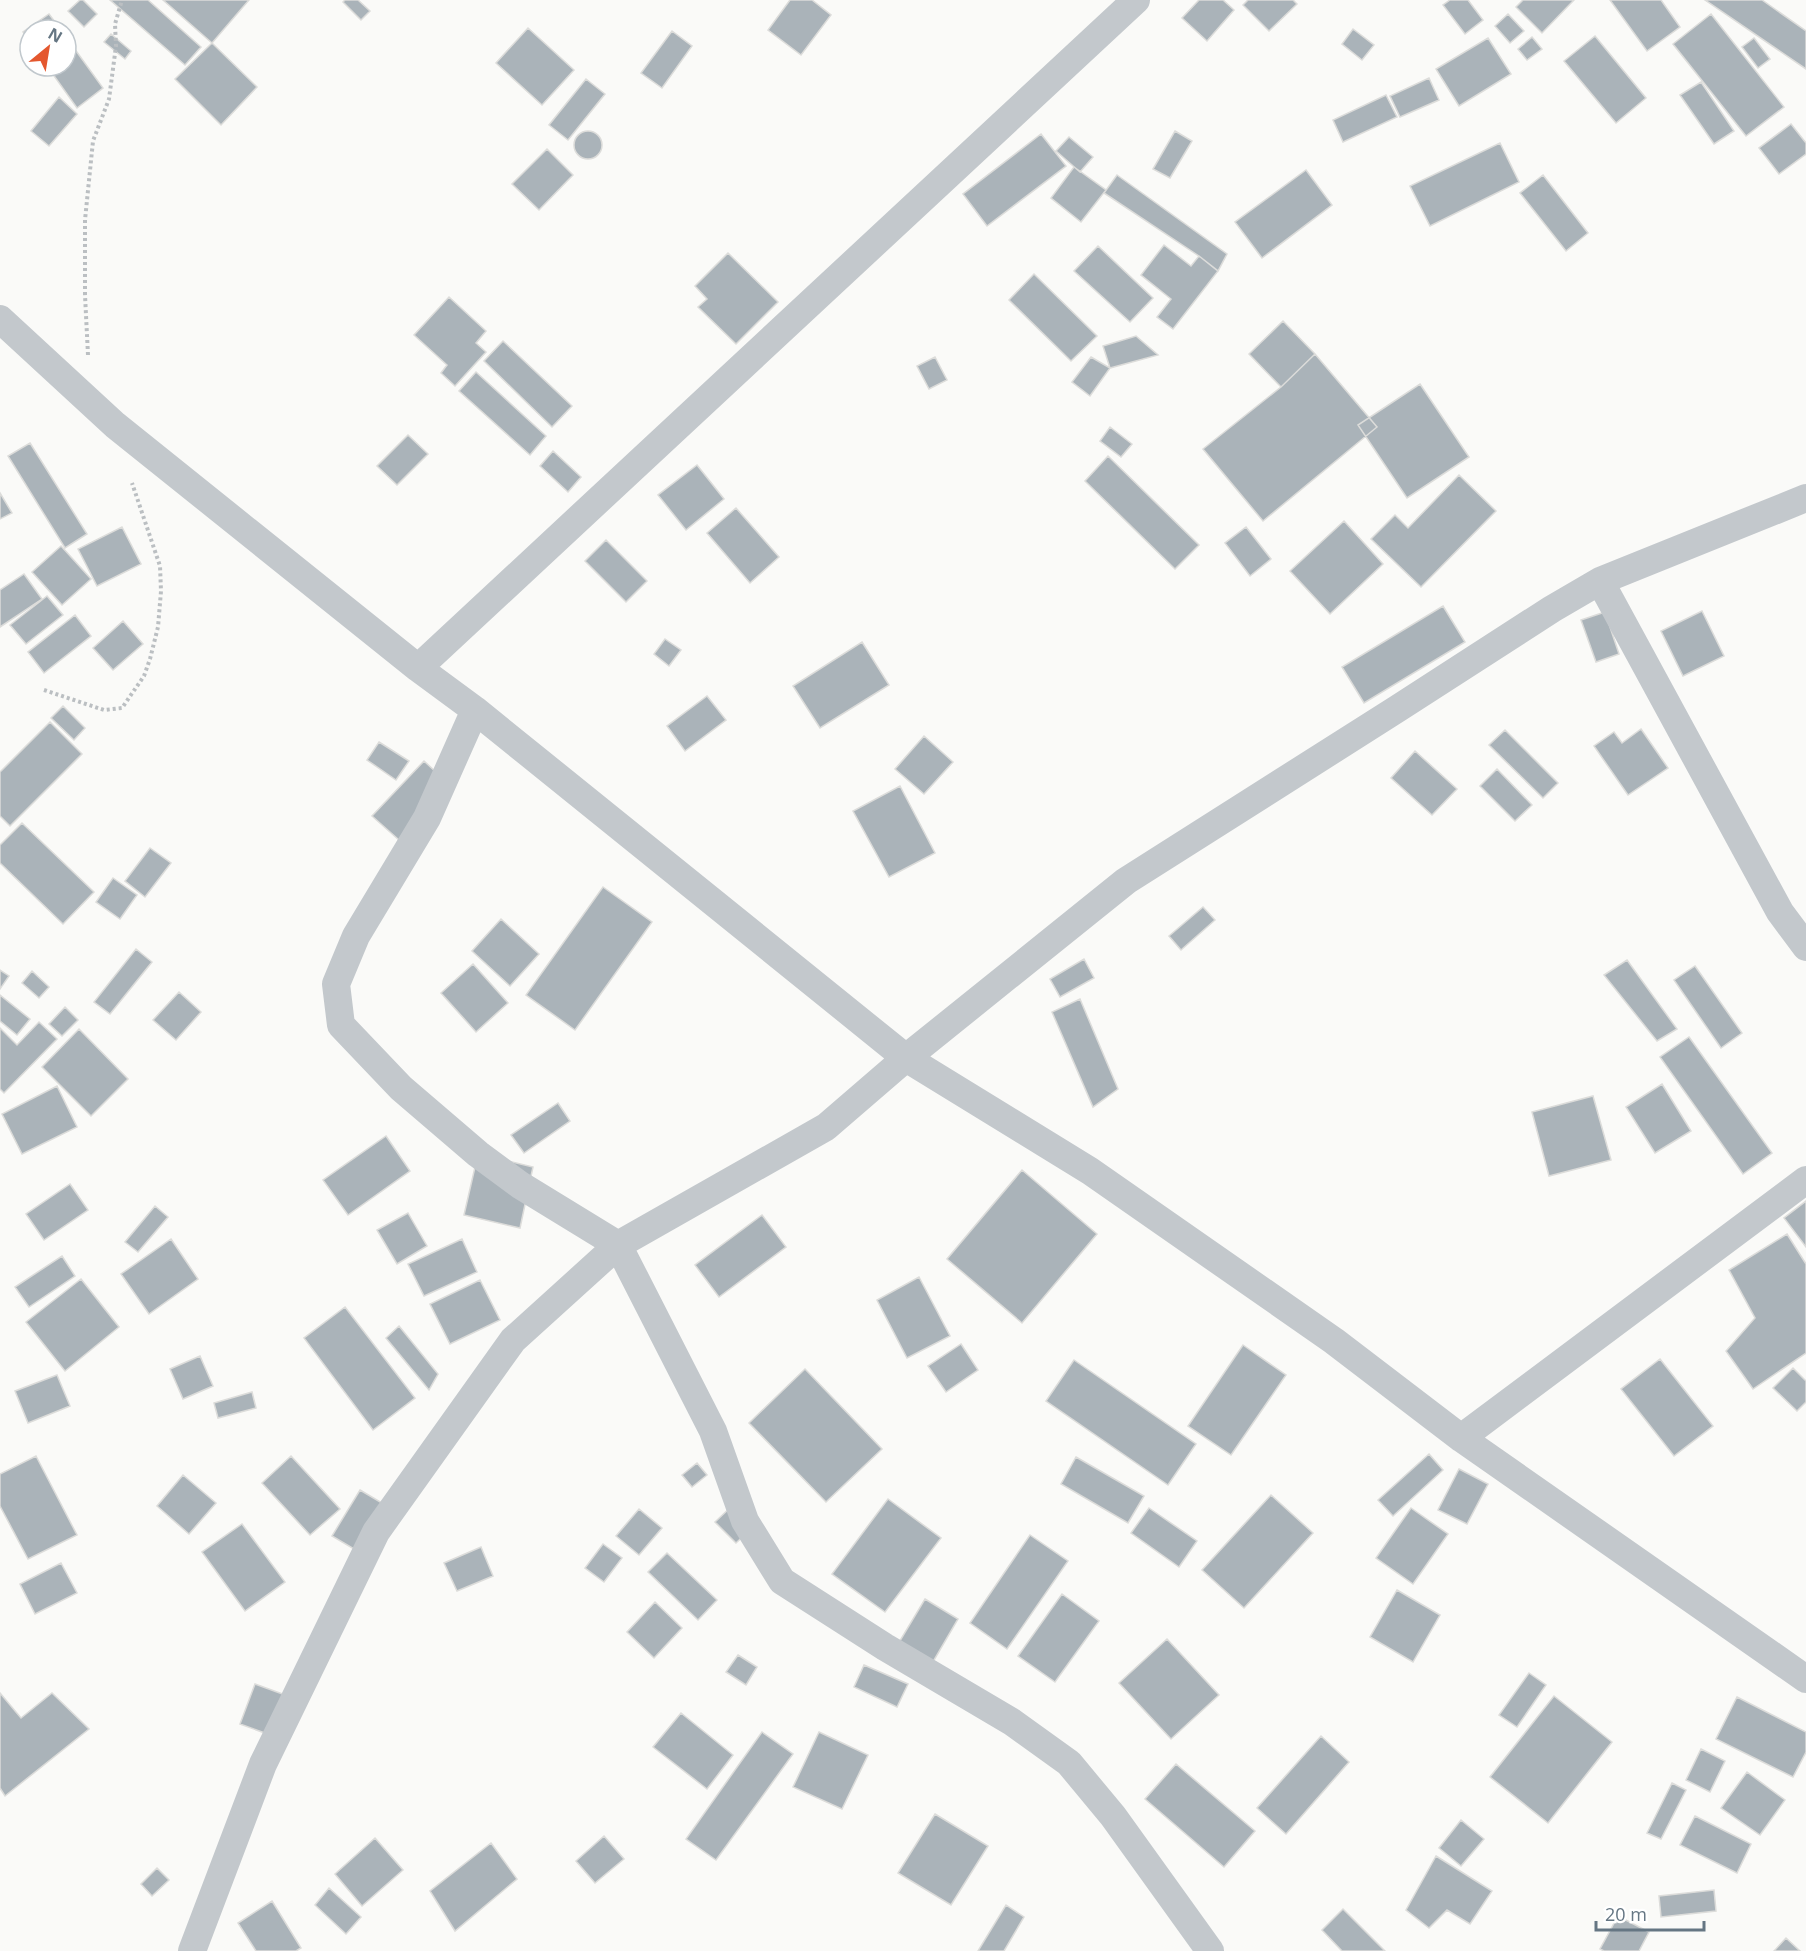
<svg xmlns="http://www.w3.org/2000/svg" width="1806" height="1951" font-family="'Open Sans',sans-serif">
  <style>
    .building { fill: #aab3b9; stroke: #dcdcda; stroke-width: 1.5 }
    .lines { fill: none; stroke-linecap: round; stroke-linejoin: round }
    .path { stroke: #bbbfc2; stroke-width: 4; stroke-dasharray: 3 3; stroke-linecap: butt }
    .minor { stroke: #c3c8cc; stroke-width: 28 }
  </style>
  <rect width="100%" height="100%" fill="#fafaf8"/>
  <path class="building" d="M80,0H83L97,14L84,27L68,11Z
    M110,0H148L201,47L185,65Z
    M163,0H249L212,43Z
    M345,0H358L370,11L361,20L343,2Z
    M790,0H812L831,15L801,55L768,30Z
    M1199,0H1223L1234,10L1207,41L1182,18Z
    M1248,0H1293L1297,4L1269,31L1243,5Z
    M1450,0H1468L1483,20L1465,34L1443,5Z
    M1523,0H1574L1542,33L1516,7Z
    M1610,0H1661L1680,27L1647,51Z
    M1705,0H1762L1806,31V69Z
    M49,14L61,30H30V42L23,32Z
    M1508,14L1524,31L1510,43L1495,26Z
    M1711,14L1784,107L1746,136L1673,44Z
    M528,28L574,70L542,105L496,63Z
    M1353,29L1374,45L1362,60L1342,44Z
    M672,31L692,46L662,88L641,73Z
    M111,34L131,51L125,59L104,42Z
    M1595,36L1646,98L1616,123L1564,61Z
    M66,37L103,88L77,108L47,66H66Z
    M1532,37L1542,49L1527,60L1518,49Z
    M1488,38L1511,74L1459,106L1436,69Z
    M1754,38L1770,59L1758,68L1742,47Z
    M212,43L257,87L221,125L175,79Z
    M1429,78L1439,100L1400,117L1390,96Z
    M586,79L605,94L568,140L549,125Z
    M1701,82L1734,131L1714,144L1680,95Z
    M1386,95L1397,117L1343,142L1333,120Z
    M59,97L77,114L49,146L31,131Z
    M1791,124L1806,143V154L1779,174L1759,148Z
    M574 145a14 14 0 1 1 28 0a14 14 0 1 1-28 0Z
    M1175,131L1192,141L1170,178L1153,169Z
    M1041,134L1066,166L987,226L963,194Z
    M1069,137L1093,157L1080,172L1056,151Z
    M1500,143L1519,182L1430,226L1410,186Z
    M547,149L573,175L539,210L512,184Z
    M1074,167L1106,190L1081,222L1051,198Z
    M1306,170L1332,205L1262,258L1235,222Z
    M1117,175L1227,254L1218,271L1199,256L1104,193Z
    M1543,175L1588,233L1566,251L1520,193Z
    M1164,245L1191,266L1199,256L1218,271L1173,329L1157,317L1171,299L1141,275Z
    M1098,246L1153,298L1130,322L1074,271Z
    M728,253L778,302L736,344L698,307L707,299L695,286Z
    M1034,274L1097,336L1071,361L1009,300Z
    M449,297L486,331L476,343L486,352L455,386L441,373L447,365L414,335Z
    M1283,321L1315,354L1281,387L1249,354Z
    M1136,336L1158,355L1110,368L1103,346Z
    M503,341L572,406L552,427L484,361Z
    M1315,354L1377,427L1263,521L1203,449L1281,387Z
    M935,357L947,380L929,389L917,366Z
    M1091,357L1110,368L1090,396L1072,382Z
    M476,372L546,436L530,455L459,391Z
    M1420,384L1469,457L1407,498L1358,425Z
    M1110,427L1132,444L1121,457L1100,441Z
    M408,435L428,454L397,485L377,466Z
    M30,443L87,534L65,548L8,456Z
    M553,451L581,477L568,492L540,466Z
    M1108,456L1199,545L1175,569L1085,481Z
    M697,465L724,499L686,530L658,495Z
    M1459,475L1496,511L1421,587L1371,539L1395,515L1408,528Z
    M0,493L12,513L0,519Z
    M736,508L779,557L750,583L707,533Z
    M1344,521L1383,564L1330,614L1290,571Z
    M122,527L141,564L97,586L78,549Z
    M1246,527L1271,559L1250,576L1225,543Z
    M606,540L647,581L626,602L585,561Z
    M61,546L91,579L62,605L32,572Z
    M24,574L42,599L0,627V590Z
    M47,596L63,615L26,644L10,625Z
    M1443,606L1465,642L1364,703L1342,667Z
    M1702,611L1724,656L1683,676L1661,631Z
    M1605,612L1619,654L1596,662L1581,620Z
    M75,615L91,636L44,673L28,652Z
    M123,621L143,644L113,670L93,648Z
    M665,639L681,650L669,666L654,654Z
    M862,642L889,685L820,728L793,686Z
    M707,696L726,720L685,751L667,726Z
    M63,706L85,728L74,740L51,718Z
    M50,722L82,754L10,826L0,816V772Z
    M1641,729L1668,768L1628,795L1594,746L1614,732L1622,743Z
    M1505,730L1558,783L1543,798L1489,745Z
    M924,736L953,762L924,794L895,769Z
    M379,742L409,761L396,780L367,760Z
    M1415,751L1457,789L1432,815L1391,778Z
    M424,761L450,785L399,840L372,816Z
    M1497,769L1532,805L1515,821L1480,786Z
    M900,786L935,853L889,877L853,811Z
    M22,823L94,892L63,924L0,863V845Z
    M150,848L171,863L145,897L125,881Z
    M113,878L137,895L120,919L96,902Z
    M603,887L652,922L575,1030L526,995Z
    M1203,907L1215,920L1181,950L1169,936Z
    M501,919L539,954L510,986L472,951Z
    M136,949L152,962L110,1014L94,1002Z
    M1084,959L1094,978L1060,997L1050,979Z
    M1627,960L1677,1029L1657,1041L1604,975Z
    M473,964L508,1003L476,1032L441,993Z
    M1695,966L1742,1033L1721,1048L1674,980Z
    M0,970L9,976L0,989Z
    M32,971L49,987L39,998L22,983Z
    M179,992L201,1012L176,1040L153,1020Z
    M0,995L30,1019L17,1035L0,1021Z
    M1080,999L1118,1089L1093,1107L1052,1012Z
    M65,1007L78,1020L62,1036L49,1024Z
    M39,1022L57,1039L4,1093L0,1089V1028L17,1045Z
    M79,1029L128,1079L91,1116L42,1067Z
    M1689,1037L1772,1153L1743,1174L1660,1057Z
    M1662,1084L1691,1131L1655,1153L1626,1107Z
    M57,1086L77,1127L22,1154L2,1114Z
    M1593,1096L1611,1160L1549,1176L1532,1112Z
    M558,1103L570,1121L524,1153L511,1135Z
    M386,1136L410,1171L348,1215L323,1180Z
    M478,1154L533,1167L520,1228L464,1215Z
    M1022,1170L1097,1234L1022,1323L947,1259Z
    M70,1184L88,1210L44,1240L26,1214Z
    M1806,1201V1247L1784,1218Z
    M155,1206L168,1217L138,1252L125,1242Z
    M408,1213L427,1246L397,1264L377,1230Z
    M762,1215L786,1247L719,1297L695,1265Z
    M1787,1234L1806,1264V1353L1753,1389L1726,1351L1755,1318L1729,1270Z
    M171,1239L198,1279L149,1314L121,1274Z
    M462,1239L477,1272L424,1296L408,1264Z
    M62,1256L75,1276L29,1307L15,1287Z
    M919,1277L950,1336L907,1358L877,1300Z
    M81,1279L119,1327L65,1371L26,1322Z
    M480,1280L500,1320L450,1344L430,1304Z
    M345,1307L415,1398L373,1430L304,1338Z
    M399,1326L438,1374L429,1390L386,1338Z
    M961,1344L978,1370L946,1392L928,1366Z
    M1243,1345L1286,1375L1231,1455L1188,1426Z
    M200,1356L213,1386L183,1399L170,1369Z
    M1660,1359L1713,1426L1674,1456L1621,1389Z
    M1074,1360L1196,1444L1168,1485L1046,1401Z
    M1793,1368L1806,1381V1402L1797,1411L1773,1388Z
    M805,1369L882,1449L826,1502L749,1423Z
    M57,1375L70,1406L28,1423L15,1391Z
    M252,1392L256,1408L218,1418L214,1403Z
    M1429,1454L1443,1470L1393,1516L1378,1500Z
    M36,1456L77,1535L28,1559L0,1506V1474Z
    M291,1456L340,1509L310,1535L262,1483Z
    M1076,1457L1144,1496L1128,1523L1061,1484Z
    M697,1463L707,1475L692,1487L682,1475Z
    M1459,1469L1488,1484L1467,1524L1438,1510Z
    M183,1475L216,1503L189,1534L157,1506Z
    M360,1490L382,1503L354,1549L332,1536Z
    M1271,1495L1313,1533L1244,1608L1202,1570Z
    M888,1499L941,1538L885,1612L832,1574Z
    M733,1505L753,1527L736,1543L715,1522Z
    M1149,1508L1197,1541L1179,1567L1131,1533Z
    M1411,1508L1448,1534L1413,1584L1376,1558Z
    M639,1509L662,1528L639,1555L616,1536Z
    M242,1524L285,1582L245,1611L202,1552Z
    M1030,1535L1068,1561L1007,1649L970,1623Z
    M603,1544L622,1558L604,1582L585,1568Z
    M481,1547L493,1576L457,1591L444,1563Z
    M667,1553L717,1600L698,1620L648,1572Z
    M61,1563L77,1593L35,1614L20,1584Z
    M1397,1590L1440,1615L1413,1662L1370,1637Z
    M1062,1594L1099,1621L1055,1682L1018,1656Z
    M925,1599L958,1619L923,1679L889,1659Z
    M655,1602L682,1628L654,1658L627,1632Z
    M1167,1639L1219,1695L1171,1739L1119,1683Z
    M738,1655L757,1667L746,1685L726,1672Z
    M864,1665L908,1684L897,1707L854,1687Z
    M1529,1673L1546,1685L1517,1727L1499,1715Z
    M255,1684L288,1696L273,1736L240,1724Z
    M0,1693L21,1718L52,1693L89,1729L5,1796L0,1788Z
    M1554,1696L1612,1742L1548,1823L1490,1777Z
    M1737,1697L1806,1732V1752L1793,1777L1716,1739Z
    M681,1713L733,1755L707,1789L653,1747Z
    M762,1732L793,1754L716,1860L686,1839Z
    M819,1732L868,1755L842,1809L793,1787Z
    M1321,1736L1349,1762L1286,1834L1257,1808Z
    M1701,1749L1725,1761L1710,1792L1686,1780Z
    M1176,1764L1255,1831L1224,1867L1145,1799Z
    M1747,1772L1785,1800L1760,1835L1721,1808Z
    M1672,1783L1686,1790L1661,1839L1647,1833Z
    M935,1814L988,1846L951,1905L898,1873Z
    M1695,1816L1751,1844L1737,1873L1680,1845Z
    M1461,1820L1484,1839L1461,1866L1439,1848Z
    M604,1836L624,1859L595,1883L576,1861Z
    M375,1838L403,1870L362,1906L335,1874Z
    M491,1843L517,1879L455,1931L430,1891Z
    M1436,1856L1492,1891L1470,1924L1447,1910L1429,1928L1406,1910Z
    M157,1868L169,1880L152,1896L141,1884Z
    M329,1888L361,1917L346,1934L315,1905Z
    M1714,1890L1716,1911L1661,1917L1659,1896Z
    M272,1901L301,1948L296,1951H256L238,1923Z
    M1006,1905L1024,1917L1004,1951H978Z
    M1343,1909L1385,1951H1342L1322,1930Z
    M1618,1916L1649,1932L1639,1951H1604L1600,1949Z
    M1786,1938L1800,1951H1774Z"/>
  <g class="lines">
    <path class="path" d="M88,355L85,295V220L93,141L109,99L116,46L115,24L122,0
      M44,690L104,710L122,708L144,676L150,659L158,627L161,591L160,566L132,483"/>
    <path class="minor" d="M0,319L115,425L418,668L475,710L906,1058L1090,1171L1334,1341L1461,1438L1806,1679
      M1600,581L1780,912L1806,947
      M418,668L1136,0
      M475,710L427,818L356,936L336,984L341,1025L401,1088L478,1154L520,1185L618,1245L713,1431L745,1521L782,1581L885,1647L1012,1722L1069,1763L1113,1816L1210,1951
      M1461,1438L1806,1180
      M192,1951L263,1764L376,1532L513,1340L618,1245L826,1127L906,1058L1126,881L1397,709L1552,609L1600,581L1806,498"/>
  </g>
  <g transform="translate(48 48) rotate(30)"><circle r="28" fill="#ffffff" stroke="#c1c8cd" stroke-width="1.5"/>
  <path d="M0-4.5L10 22L0 15L-10 22Z" fill="#e4572e"/>
  <text y="-9" font-size="16" font-weight="bold" text-anchor="middle" fill="#657683">N</text>
  </g>
  <path d="M1596 1921v9h108v-9" fill="none" stroke="#657683" stroke-width="3"/>
  <text x="1605" y="1921" font-size="18" fill="#657683" stroke="#ffffff" stroke-width="4.5" paint-order="stroke">20 m</text>
</svg>
